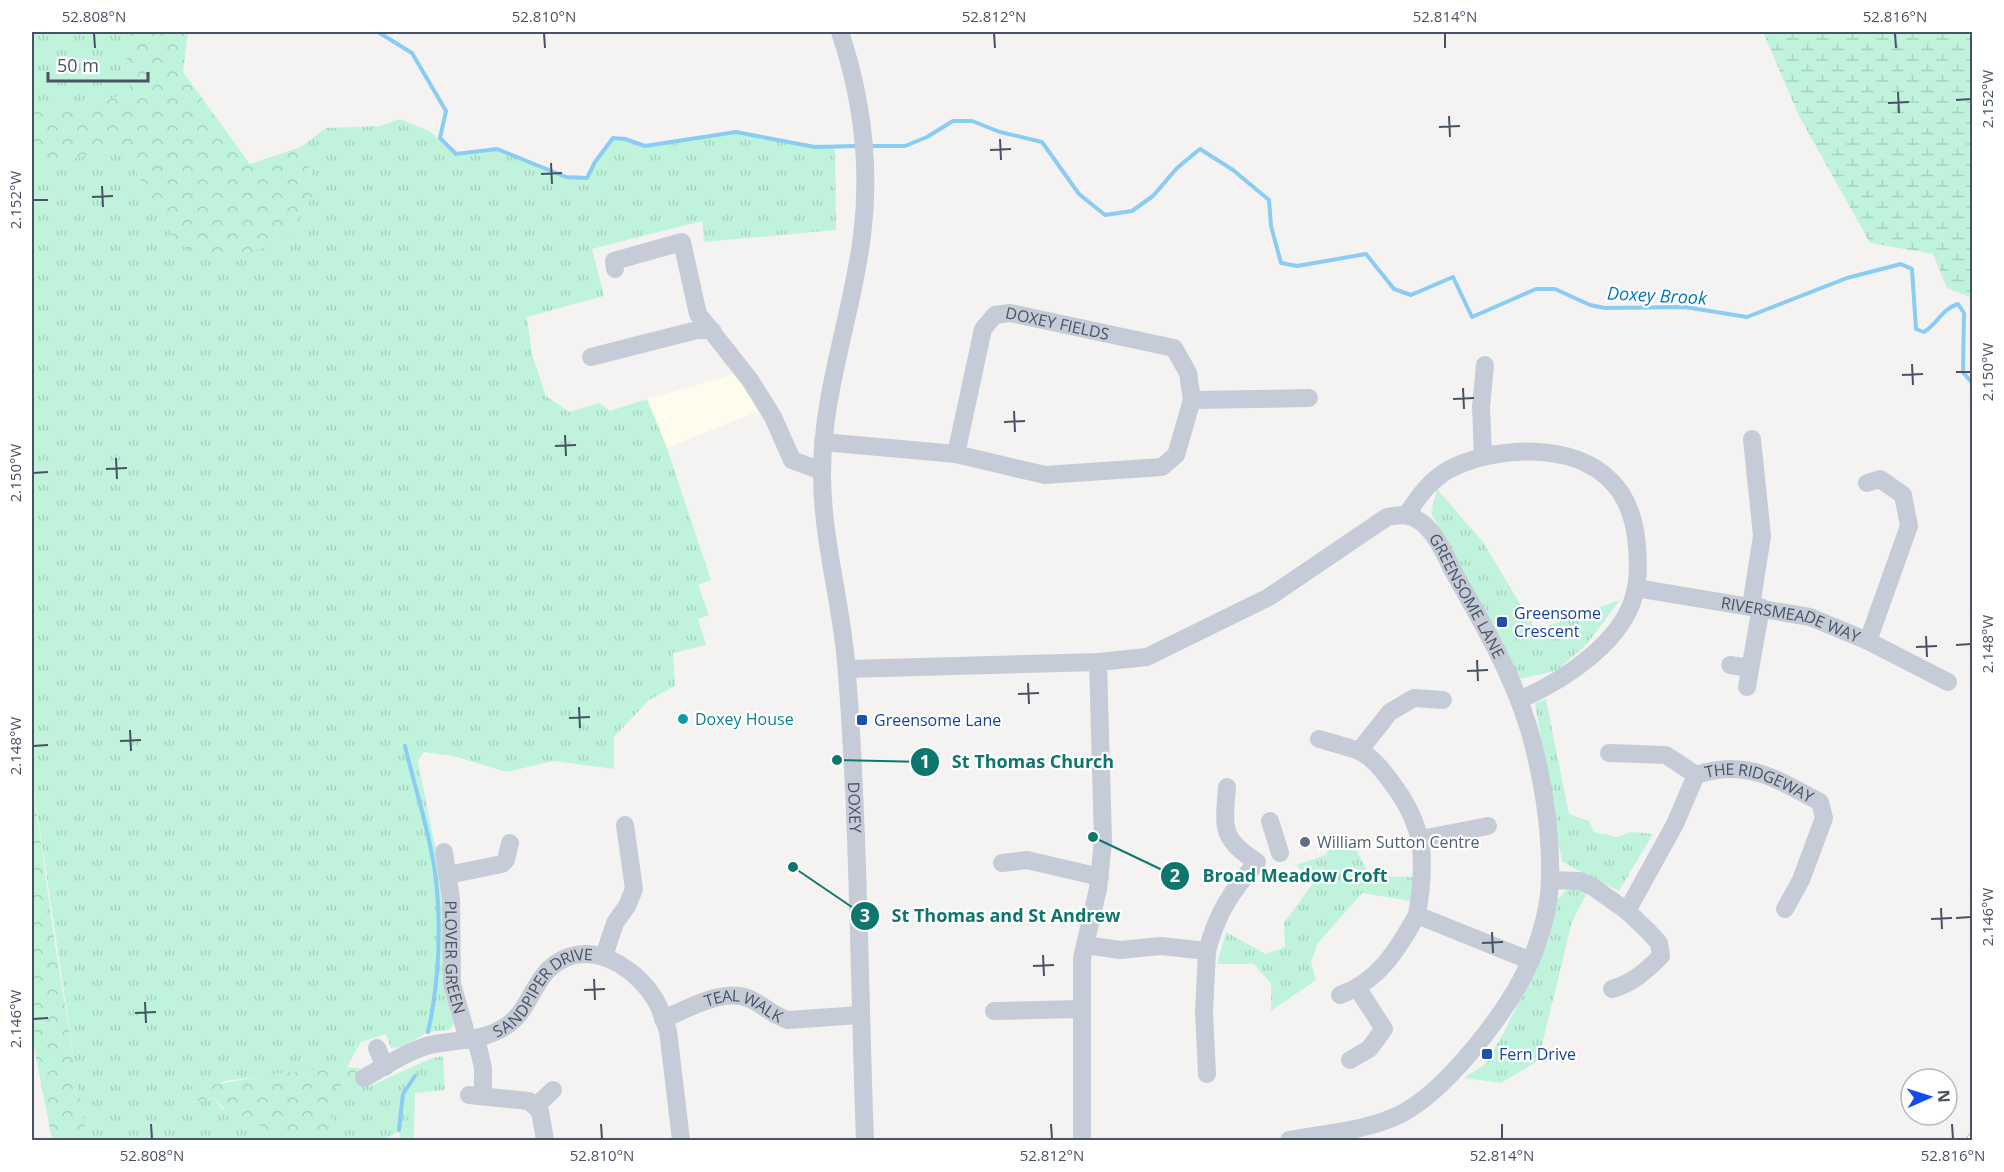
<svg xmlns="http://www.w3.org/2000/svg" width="2004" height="1172" font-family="'Open Sans',sans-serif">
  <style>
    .commercial { fill: #fefced }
    .grass { fill: url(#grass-tufts) }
    .forest { fill: url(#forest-crowns) }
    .wetland { fill: url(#wetland-marsh) }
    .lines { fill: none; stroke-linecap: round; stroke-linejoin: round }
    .stream { stroke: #8accf3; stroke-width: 4 }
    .minor { stroke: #c6ccd7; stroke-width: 18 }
    .rail-casing { stroke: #b4b6bd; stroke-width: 6 }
    .rail { stroke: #fff; stroke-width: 4; stroke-dasharray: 11; stroke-linecap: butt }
    .ticks { fill: none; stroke: #485262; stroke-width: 2 }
    .transit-dot { fill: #1a4fb4; stroke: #fff; stroke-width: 2 }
    .culture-dot { fill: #0f9aa8; stroke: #fff; stroke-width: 2 }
    .service-dot { fill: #5c6f8a; stroke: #fff; stroke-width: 2 }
    .labels { text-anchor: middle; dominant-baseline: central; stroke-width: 4.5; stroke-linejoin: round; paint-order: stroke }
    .street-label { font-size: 16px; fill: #485262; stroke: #fff }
    .transit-label { font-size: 16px; fill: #164399; stroke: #fff; text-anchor: start }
    .culture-label { font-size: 16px; fill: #0d838f; stroke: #fff; text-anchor: start }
    .service-label { font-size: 16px; fill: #4e5e75; stroke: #fff; text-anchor: start }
    .water-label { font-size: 18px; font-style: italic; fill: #0276bb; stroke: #fff }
    .leader { fill: none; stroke: #0f766e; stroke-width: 2 }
    .callout-dot { fill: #0f766e; stroke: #fff; stroke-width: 2 }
    .mark-label { font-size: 18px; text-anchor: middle; font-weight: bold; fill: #fff }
    .callout-label { font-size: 18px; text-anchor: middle; font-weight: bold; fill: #0f766e; stroke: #fff; stroke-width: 4.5; stroke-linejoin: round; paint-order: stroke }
    .neatline { fill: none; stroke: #485262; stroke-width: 2 }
    .ticks-label { font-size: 15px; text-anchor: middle; fill: #485262 }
  </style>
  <defs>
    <pattern id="grass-tufts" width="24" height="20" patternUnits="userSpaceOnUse" patternTransform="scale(1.5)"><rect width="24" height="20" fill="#c0f3dc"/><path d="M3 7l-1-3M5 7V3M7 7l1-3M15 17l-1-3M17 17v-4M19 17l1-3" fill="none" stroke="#a6d2bf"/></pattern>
    <pattern id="forest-crowns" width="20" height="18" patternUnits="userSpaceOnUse" patternTransform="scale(1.5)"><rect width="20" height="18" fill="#c0f3dc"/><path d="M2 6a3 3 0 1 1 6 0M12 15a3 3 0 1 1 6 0" fill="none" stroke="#a6d2bf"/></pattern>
    <pattern id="wetland-marsh" width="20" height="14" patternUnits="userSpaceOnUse" patternTransform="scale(1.5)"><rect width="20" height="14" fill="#c0f3dc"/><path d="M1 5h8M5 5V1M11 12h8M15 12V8" fill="none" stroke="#a6d2bf"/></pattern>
  </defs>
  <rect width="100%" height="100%" fill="#f5f3f2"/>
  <path class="commercial" d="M738,373L761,410L667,448L647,399Z"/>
  <path class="grass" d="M32,32H124L130,93L102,101L32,110Z
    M400,119L429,131L456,153L497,149L566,177L587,178L613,138L625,139L645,146L736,132L815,147H835L836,230L704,242L702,221L592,249L604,296L527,317L532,354L546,396L569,412L599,403L610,411L647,399L667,448L711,580L698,585L709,615L698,619L706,645L673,653L675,686L649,700L614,737V769L553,761L507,772L453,756L424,752L418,761L444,892L445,992L454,1024L449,1030L428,1032L402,1047L391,1048L386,1034L361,1042L347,1067L224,1081L181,1104L214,1098L222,1109L265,1126L267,1140H86L32,778V165L126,149L143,186L317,188L301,147L326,128L380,126Z
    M1437,489L1483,542L1536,630L1620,600L1587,644L1556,671L1520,679L1431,513Z
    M1546,699L1569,814L1589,821L1594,832L1617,837L1631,832L1653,834L1619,891L1562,862L1535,703Z
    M1332,834H1348L1370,876L1415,877L1411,901L1362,893L1318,943L1311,962L1316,980L1271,1011V984L1254,964H1217L1226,932L1266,954L1285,947L1284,923L1313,883L1296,865L1326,855Z
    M1578,889L1586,895L1572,922L1538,1061L1501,1083L1464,1078L1484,1065L1503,1034L1548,943L1557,900L1566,890Z
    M443,1056L445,1090L415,1093L414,1140H400L399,1131L384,1140H334L328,1091L351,1082L360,1068L370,1086L432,1058Z"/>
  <path class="forest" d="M124,32H188L183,72L250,164L301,147L317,188L285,241L224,261L178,245L143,186L126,149L32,165V110L102,101L130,93Z
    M32,778L55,944L87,1139L86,1140H52L32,1037Z
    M347,1067L360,1068L351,1082L328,1091L334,1140H267L265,1126L239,1125L214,1098L181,1104L171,1093L273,1074Z"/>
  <path class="wetland" d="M1763,32H1972V298L1947,288L1933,254L1870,243L1799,116Z"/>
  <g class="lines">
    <path class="stream" d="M378,32L412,53L446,111L440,138L456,154L497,149L566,177L587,178L595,162L613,138L625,139L645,146L736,132L815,147L858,146
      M869,146H905L927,137L953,121H972L1000,132L1042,142L1079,194L1105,215L1132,211L1153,196L1177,168L1200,149L1233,170L1269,200L1271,226L1281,263L1297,266L1366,254L1394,289L1411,295L1453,277L1472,317L1536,289H1555L1590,305L1605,308L1685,307L1747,317L1847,278L1901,264L1912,269L1916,329L1924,332C1938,323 1942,309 1958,304L1964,313L1963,372L1972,383
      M405,746C416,793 433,842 437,890C441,935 438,988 428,1032
      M399,1130L403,1094L415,1076"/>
    <g class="minor">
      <path id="s1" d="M840,32C862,98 871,166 862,236C852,316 822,392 822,474C822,542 843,607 847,674C859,829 859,985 865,1140"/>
      <path d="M615,269L614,261L682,242L698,314L750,380L773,417L792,460L822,471"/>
      <path d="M591,357L697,330H712"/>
      <path d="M823,442L956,454L1045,475L1162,467L1176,455L1192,400L1309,398"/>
      <path id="s2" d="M956,454L983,329L995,315L1010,313L1174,348L1188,373L1192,400"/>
      <path d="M1483,456L1481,407L1485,365"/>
      <path d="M1867,483L1880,479L1903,495L1909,526L1868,641"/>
      <path d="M1407,514C1418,497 1431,479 1450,469C1495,446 1572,442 1610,480C1628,497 1635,521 1637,546C1638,559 1639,574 1636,587C1628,640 1563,681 1519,700"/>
      <path id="s3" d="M1636,588L1810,617L1868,641L1948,682"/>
      <path d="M1751,606L1762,536L1752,439"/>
      <path d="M1730,665L1750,668"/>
      <path id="s4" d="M847,669L1098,662L1147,657L1269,597L1387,517C1400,514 1410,514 1421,522C1436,533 1445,555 1453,571C1486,629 1522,690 1536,756C1545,795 1551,838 1550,878C1550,904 1541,938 1530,962C1509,1010 1447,1091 1399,1115C1365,1131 1326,1133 1289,1140"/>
      <path d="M1747,687L1761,607"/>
      <path d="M1319,739C1332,743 1346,746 1359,751C1374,758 1382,770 1392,783C1426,828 1426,861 1417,915L1531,961"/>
      <path d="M1359,751L1390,712L1414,698L1443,700"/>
      <path d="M1609,753L1666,755L1696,775"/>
      <path d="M1270,821L1280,853"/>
      <path d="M1421,839L1488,826"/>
      <path id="s5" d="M444,852L451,898L452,984L468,1040"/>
      <path d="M1002,863L1027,860L1100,877"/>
      <path d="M448,875L502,864L506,860L510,843"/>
      <path d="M1550,880L1580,881L1593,887L1627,911L1648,931L1659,943L1661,956C1646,971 1633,983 1612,989"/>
      <path id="s6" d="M1627,911L1675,824L1696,775C1747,758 1776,779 1820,802L1824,818L1801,880L1785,909"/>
      <path d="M1085,945L1120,950L1161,946L1207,951C1217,913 1231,892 1257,862C1220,838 1224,828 1227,787"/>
      <path d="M604,956L615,923L627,906L634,889L625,825"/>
      <path d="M1340,995C1379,981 1398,949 1417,915"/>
      <path d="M994,1011L1081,1009"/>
      <path id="s7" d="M663,1019C688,1009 724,987 750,999C764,1005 773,1016 788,1020L860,1015"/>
      <path d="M476,1038L483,1068V1095"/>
      <path d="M377,1048L385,1067"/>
      <path d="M1350,1060L1369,1049L1384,1029L1358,989"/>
      <path d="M1207,1074L1204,1012L1207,951"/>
      <path id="s8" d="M364,1078C385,1066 411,1049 434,1044C457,1040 480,1041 501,1029C527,1016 530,988 549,969C585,935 635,965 656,1001C661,1010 664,1021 668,1031L681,1140"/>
      <path d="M469,1095L529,1101L540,1111L545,1140"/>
      <path d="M536,1106L553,1090"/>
      <path d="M1082,1140V958L1098,889L1103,841L1098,662"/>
    </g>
    <g class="rail-casing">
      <path id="rail" d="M1968,1140L1972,1135"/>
    </g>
    <use href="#rail" class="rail"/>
  </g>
  <path class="ticks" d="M94,33L95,48M544,33L545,48M994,33L995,48M1445,33V48M1895,33L1896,48M1898,92L1899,113M1956,100L1971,99M1888,103L1909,102M1449,116L1450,137M1439,127L1460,126M1000,139L1001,160M990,150L1011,149M551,163L552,184M541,174L562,173M102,186L103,207M92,197L113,196M33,200H48M1912,364L1913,385M1956,372H1971M1902,375L1923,374M1463,388L1464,409M1453,399L1474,398M1014,411L1015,432M1004,422L1025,421M565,435L566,456M555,446L576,445M116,458L117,479M106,469L127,468M33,473L48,472M1926,636L1927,657M1956,645L1971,644M1916,647L1937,646M1477,660L1478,681M1467,671L1488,670M1028,683L1029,704M1018,694L1039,693M579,707L580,728M569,718L590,717M130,730L131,751M120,741L141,740M33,746L48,745M1941,908L1942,929M1956,918L1971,917M1931,919L1952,918M1492,932L1493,953M1482,943L1503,942M1043,955L1044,976M1033,966L1054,965M594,979L595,1000M584,990L605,989M145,1002L146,1023M135,1013L156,1012M33,1019L48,1018M151,1124L152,1139M601,1124L602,1139M1051,1124L1052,1139M1502,1124V1139M1952,1124L1953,1139"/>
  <g class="transit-dot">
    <rect x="1496" y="616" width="12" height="12" rx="3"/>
    <rect x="856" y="714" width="12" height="12" rx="3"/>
    <rect x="1481" y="1048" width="12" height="12" rx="3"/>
  </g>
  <circle class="culture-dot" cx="683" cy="719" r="6"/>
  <circle class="service-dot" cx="1305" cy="842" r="6"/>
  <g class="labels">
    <g class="street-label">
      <text stroke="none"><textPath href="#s2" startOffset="210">DOXEY FIELDS</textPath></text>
      <text stroke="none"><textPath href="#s4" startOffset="702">GREENSOME LANE</textPath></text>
      <text stroke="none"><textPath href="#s3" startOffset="158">RIVERSMEADE WAY</textPath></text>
      <text stroke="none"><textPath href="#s6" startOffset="219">THE RIDGEWAY</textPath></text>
      <text stroke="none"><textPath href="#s1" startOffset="784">DOXEY</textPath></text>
      <text stroke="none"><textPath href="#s5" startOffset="106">PLOVER GREEN</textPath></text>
      <text stroke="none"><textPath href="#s8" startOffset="206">SANDPIPER DRIVE</textPath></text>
      <text stroke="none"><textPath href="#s7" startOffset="87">TEAL WALK</textPath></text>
    </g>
    <g class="transit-label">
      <text x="1514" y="613">Greensome<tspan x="1514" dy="18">Crescent</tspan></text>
      <text x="874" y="720">Greensome Lane</text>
      <text x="1499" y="1054">Fern Drive</text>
    </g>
    <g class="culture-label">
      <text x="695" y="719">Doxey House</text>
    </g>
    <g class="service-label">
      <text x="1317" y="842">William Sutton Centre</text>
    </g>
    <g class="water-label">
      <text transform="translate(1657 295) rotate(3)">Doxey Brook</text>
    </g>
  </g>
  <path class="leader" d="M837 760L925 762M1093 837L1175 876M793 867L865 916"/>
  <g class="callout-dot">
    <circle cx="837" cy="760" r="6"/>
    <circle cx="1093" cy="837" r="6"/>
    <circle cx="793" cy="867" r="6"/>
    <circle cx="925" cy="762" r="15"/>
    <circle cx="1175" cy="876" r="15"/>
    <circle cx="865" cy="916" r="15"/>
  </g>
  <g class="mark-label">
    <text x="925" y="768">1</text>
    <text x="1175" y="882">2</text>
    <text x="865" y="922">3</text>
  </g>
  <g class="callout-label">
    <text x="1033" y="768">St Thomas Church</text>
    <text x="1295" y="882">Broad Meadow Croft</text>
    <text x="1006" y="922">St Thomas and St Andrew</text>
  </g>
  <rect width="2004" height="1172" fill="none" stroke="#ffffff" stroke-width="66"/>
  <g transform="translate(1929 1097) rotate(87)"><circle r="28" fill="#ffffff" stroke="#b6bac0" stroke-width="1.5"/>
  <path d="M0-4.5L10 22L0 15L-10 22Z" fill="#0f4df2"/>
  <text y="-9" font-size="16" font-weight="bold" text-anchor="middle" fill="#485262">N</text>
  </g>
  <path d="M48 72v9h100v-9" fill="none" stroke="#485262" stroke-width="3"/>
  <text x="57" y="72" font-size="18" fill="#485262" stroke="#ffffff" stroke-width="4.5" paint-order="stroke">50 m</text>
  <rect x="33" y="33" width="1938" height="1106" class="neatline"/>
  <g class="ticks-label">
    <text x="94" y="22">52.808°N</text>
    <text x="544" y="22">52.810°N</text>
    <text x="994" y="22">52.812°N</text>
    <text x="1445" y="22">52.814°N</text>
    <text x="1895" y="22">52.816°N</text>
    <text transform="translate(1988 99) rotate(-90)" y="5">2.152°W</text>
    <text transform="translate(16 200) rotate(-90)" y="5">2.152°W</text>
    <text transform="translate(1988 372) rotate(-90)" y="5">2.150°W</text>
    <text transform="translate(16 473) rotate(-90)" y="5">2.150°W</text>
    <text transform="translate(1988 644) rotate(-90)" y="5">2.148°W</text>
    <text transform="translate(16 746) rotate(-90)" y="5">2.148°W</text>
    <text transform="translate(1988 917) rotate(-90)" y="5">2.146°W</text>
    <text transform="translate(16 1019) rotate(-90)" y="5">2.146°W</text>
    <text x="152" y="1161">52.808°N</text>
    <text x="602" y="1161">52.810°N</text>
    <text x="1052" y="1161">52.812°N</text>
    <text x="1502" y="1161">52.814°N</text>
    <text x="1953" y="1161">52.816°N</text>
  </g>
</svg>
